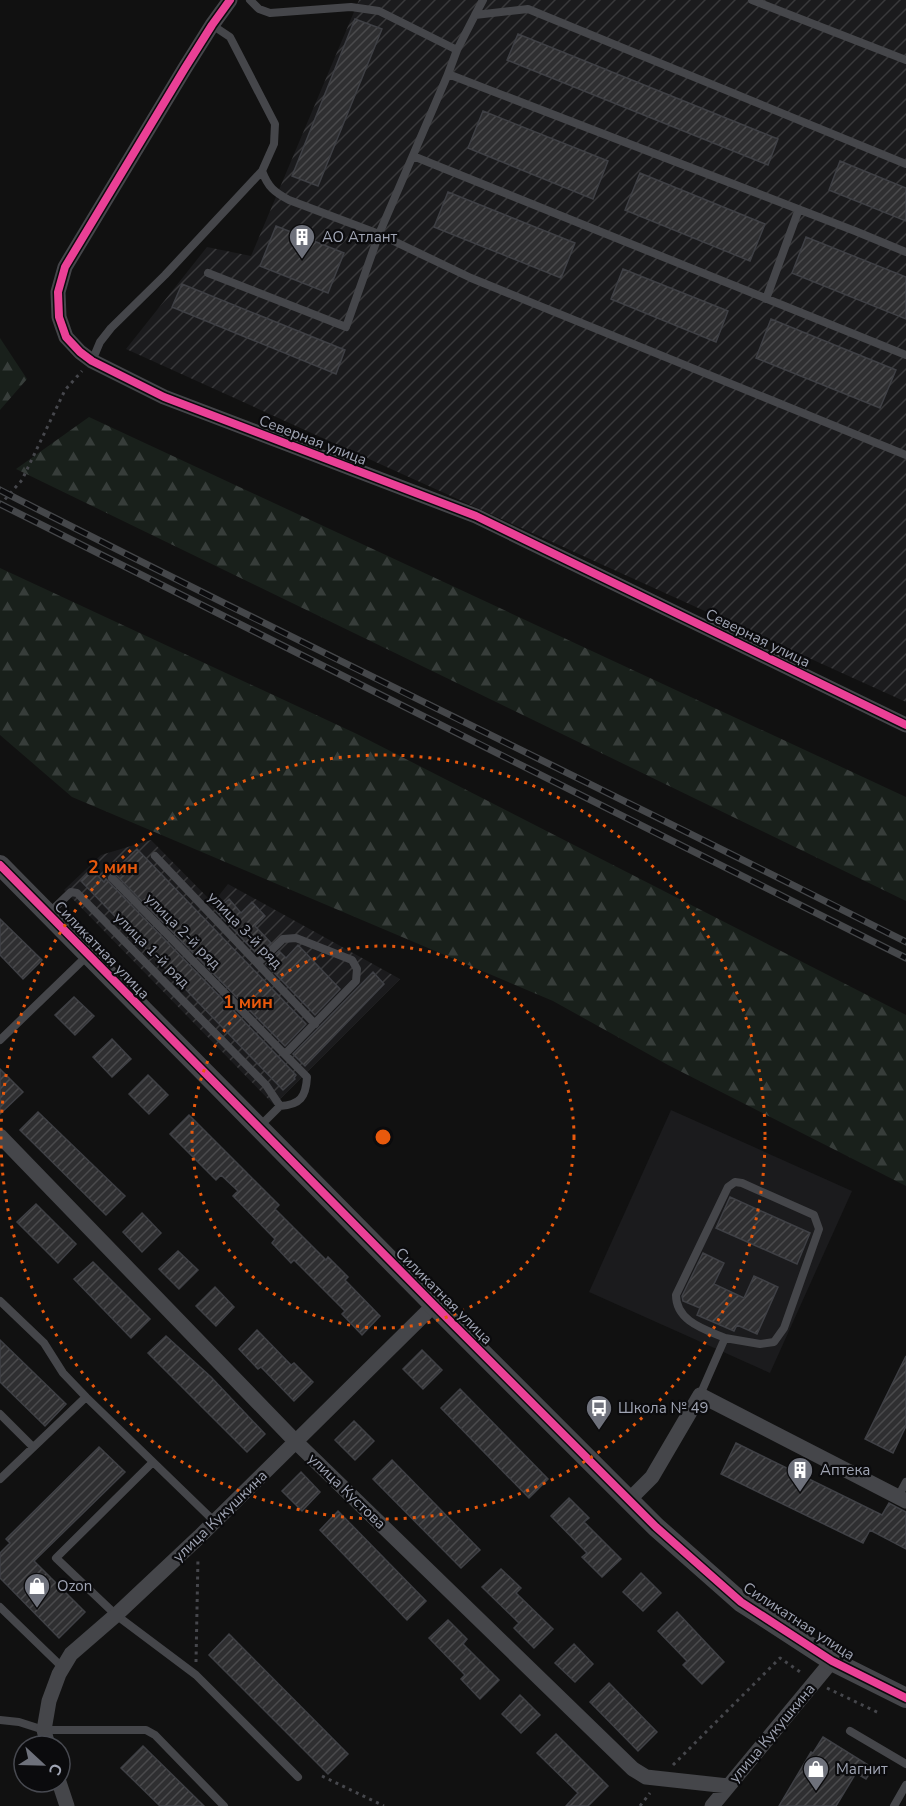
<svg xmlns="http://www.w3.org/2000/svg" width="906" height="1806" font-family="'Nunito Sans',sans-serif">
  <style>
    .built { fill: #1b1b1d }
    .industrial { fill: url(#industrial-furrows) }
    .forest { fill: url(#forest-firs) }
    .building { fill: url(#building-hatch); stroke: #3f4045; stroke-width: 1.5 }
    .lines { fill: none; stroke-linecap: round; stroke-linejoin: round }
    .path { stroke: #46474c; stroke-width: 3; stroke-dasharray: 3 4.5; stroke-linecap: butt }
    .service { stroke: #45464a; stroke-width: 8 }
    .minor { stroke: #45464a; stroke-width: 15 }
    .tertiary { stroke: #45464a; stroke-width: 20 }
    .rail-casing { stroke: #45474a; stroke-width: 7 }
    .rail { stroke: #0b0b0d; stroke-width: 4.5; stroke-dasharray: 14; stroke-linecap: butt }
    .cycleway-casing { stroke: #0b0b0d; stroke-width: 11 }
    .cycleway { stroke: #ea4096; stroke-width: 8 }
    .ring { fill: none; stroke: #e8590c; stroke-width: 3; stroke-dasharray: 3 6 }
    .labels { text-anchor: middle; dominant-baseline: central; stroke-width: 4.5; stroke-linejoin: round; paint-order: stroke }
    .poi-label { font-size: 15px; fill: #a0a5b4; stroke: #0b0b0d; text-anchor: start }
    .street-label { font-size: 15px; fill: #a0a5b4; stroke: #0b0b0d }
    .centre { fill: #e8590c; stroke: #0b0b0d; stroke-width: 3 }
    .ring-label { font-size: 18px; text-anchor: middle; font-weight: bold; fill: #e8590c; stroke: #0b0b0d; stroke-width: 4.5; stroke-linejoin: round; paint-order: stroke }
  </style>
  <defs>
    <pattern id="industrial-furrows" width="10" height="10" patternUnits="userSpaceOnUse" patternTransform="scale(1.5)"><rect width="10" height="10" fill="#1b1b1d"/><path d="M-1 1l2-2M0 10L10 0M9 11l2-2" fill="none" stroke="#39393b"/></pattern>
    <pattern id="forest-firs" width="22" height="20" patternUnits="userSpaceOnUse" patternTransform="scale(1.5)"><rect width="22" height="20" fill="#19201b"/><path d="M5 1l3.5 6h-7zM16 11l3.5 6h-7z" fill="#373d3a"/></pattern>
    <pattern id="building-hatch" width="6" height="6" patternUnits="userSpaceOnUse" patternTransform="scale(1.5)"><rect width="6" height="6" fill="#2f2f31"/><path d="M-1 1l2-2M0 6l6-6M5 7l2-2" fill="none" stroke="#4a4a4c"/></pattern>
  </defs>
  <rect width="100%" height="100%" fill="#111"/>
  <path class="built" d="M671,1110L852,1191L770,1373L589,1292Z"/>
  <path class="industrial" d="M359,0H906V702L126,349L207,247L251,256Z
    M151,840L213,903L228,884L400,979L274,1105L64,890L101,855Z"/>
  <path class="forest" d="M0,338L27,379L0,410Z
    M89,417L906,797V901L16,469Z
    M0,568L357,734L906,1015V1186L668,1065L553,1001L72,797L0,735Z"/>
  <path class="building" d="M355,19L382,29L318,186L292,176Z
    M518,34L778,139L768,165L507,60Z
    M483,111L608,161L593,199L468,148Z
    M840,161L906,188V221L829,190Z
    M640,173L765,224L750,261L625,210Z
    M448,192L575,243L561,278L434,227Z
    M276,226L344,253L328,293L260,266Z
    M806,237L906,277V319L792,273Z
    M623,269L728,311L716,342L611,299Z
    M182,284L345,350L336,374L172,307Z
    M771,319L896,370L880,408L756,358Z
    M137,849L306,1024L285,1046L113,872Z
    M92,870L104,882L106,879L296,1075L294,1078L295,1079L283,1090L81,881Z
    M229,899L241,913L252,902L265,916L255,926L271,943L258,955L216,911Z
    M0,919L42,960L23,979L0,955Z
    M298,945L340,989L315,1015L266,964L279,951L286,958Z
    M373,972L384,984L305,1066L293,1054Z
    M74,997L94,1016L75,1035L55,1015Z
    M112,1039L131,1059L112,1077L93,1057Z
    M0,1069L23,1092L0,1114Z
    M148,1075L168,1095L149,1114L129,1094Z
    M38,1112L125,1196L106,1215L20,1130Z
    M189,1115L279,1205L275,1209L326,1260L328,1257L348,1277L345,1280L380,1316L362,1335L342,1314L345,1311L294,1260L291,1263L272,1243L275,1239L233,1196L238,1191L221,1175L216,1180L170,1134Z
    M730,1197L810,1233L797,1264L716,1228Z
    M36,1204L76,1244L58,1263L17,1222Z
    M142,1213L161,1233L142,1252L123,1232Z
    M178,1251L198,1270L179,1289L159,1269Z
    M703,1253L724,1263L714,1284L744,1298L754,1276L778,1287L757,1334L737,1325L734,1331L697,1315L700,1308L683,1301L682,1296Z
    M93,1262L150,1319L131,1338L74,1279Z
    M215,1287L234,1307L216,1326L196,1306Z
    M257,1330L291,1365L294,1363L313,1382L294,1401L261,1367L258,1369L239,1349Z
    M166,1336L211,1377L265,1434L247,1452L148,1353Z
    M0,1340L66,1404L45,1426L0,1382Z
    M422,1350L442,1370L423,1389L403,1369Z
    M906,1356V1426L893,1453L865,1439Z
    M460,1389L548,1479L529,1498L441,1408Z
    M354,1421L374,1441L355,1460L335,1440Z
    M736,1443L882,1515L889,1503L906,1512V1549L870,1530L863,1543L721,1474Z
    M99,1447L125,1472L34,1561L85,1612L59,1638L0,1578V1553L10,1543L6,1539Z
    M392,1460L480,1550L461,1568L373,1479Z
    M301,1472L320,1492L302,1511L282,1491Z
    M569,1498L589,1518L584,1522L621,1559L602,1577L582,1557L587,1553L551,1516Z
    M338,1511L426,1601L407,1620L320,1530Z
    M501,1569L521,1588L516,1593L553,1629L534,1648L514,1628L519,1623L482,1587Z
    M641,1573L661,1593L643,1611L623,1592Z
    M677,1612L724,1662L702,1684L683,1665L687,1661L658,1631Z
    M448,1620L467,1639L463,1644L499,1680L480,1699L461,1679L465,1675L429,1638Z
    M229,1634L348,1754L328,1774L209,1655Z
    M574,1644L593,1664L575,1682L555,1663Z
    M609,1683L657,1732L638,1751L590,1702Z
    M520,1695L540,1715L521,1733L502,1714Z
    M556,1734L608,1786L588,1806H566L578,1793L537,1753Z
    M823,1737L873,1768L866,1779L856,1773L836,1806H779L811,1752L813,1753Z
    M143,1746L204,1806H160L121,1768Z"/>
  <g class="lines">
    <path class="path" d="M0,505L22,480L65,390L82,371
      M196,1662L198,1557
      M827,1688L879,1713
      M673,1765L780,1658L803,1674
      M322,1776L384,1806
      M640,1806L650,1793"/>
    <path class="service" d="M250,0L259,9L270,13L351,7L379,11L457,50
      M752,0L906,60
      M475,15L483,0
      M212,25L230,37L275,124L274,144L262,171C268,187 274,192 289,200L379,234L448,74L855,231L906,252
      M448,74L457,50L475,15L528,9L906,164
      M413,156L906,355
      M208,273L346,327L379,234L471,278L906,455
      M766,299L799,209
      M92,361L100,342L111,328L165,275L262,171
      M155,856L315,1024
      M112,878L307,1077C306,1097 300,1105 280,1106L259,1127
      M49,913L71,892L77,893L266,1085L280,1106
      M258,963L283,939L296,938L352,960L357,969L356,981L285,1054
      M0,1040L87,956
      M0,1301L44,1343L63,1373L86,1397L215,1522
      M700,1395L725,1338L760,1344L774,1342L784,1328L819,1229L814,1215L742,1183L735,1182L728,1187L676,1295C676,1321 704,1329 725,1338
      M0,1414L33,1447
      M153,1462L56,1558L116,1615L196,1675L298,1777
      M0,1479L86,1397
      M898,1497L906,1482
      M0,1607L63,1668
      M0,1720L19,1722L44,1730H146L155,1735L224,1806
      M850,1731L906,1764
      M894,1806L906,1785"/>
    <path class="minor" d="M230,0L212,25L185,68L65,267L58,292L59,317L66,337L80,352L92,361L164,397L476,516L906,725
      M0,1136L296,1442L633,1769L646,1777L728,1786
      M629,1500L652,1477L700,1395L906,1501
      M48,1746L44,1730L49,1701L59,1674L71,1654L116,1615L199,1537L434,1305
      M59,1782L67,1806
      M712,1806L832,1661"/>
    <path class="tertiary" d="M0,865L434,1305L656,1527L741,1602L832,1661L906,1698"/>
    <g class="rail-casing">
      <path id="rail" d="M0,490C300,644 605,789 906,942
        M0,504L906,958"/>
    </g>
    <use href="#rail" class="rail"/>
    <g class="cycleway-casing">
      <path id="cycleway" d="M230,0L212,25L185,68L65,267L58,292L59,317L66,337L80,352L92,361L164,397L476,516L906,725
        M0,865L434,1305L656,1527L741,1602L832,1661L906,1698"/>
    </g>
    <use href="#cycleway" class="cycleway"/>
  </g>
  <g class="ring">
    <circle cx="383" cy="1137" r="191"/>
    <circle cx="383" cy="1137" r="382"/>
  </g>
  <defs>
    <g id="building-pin" transform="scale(1.35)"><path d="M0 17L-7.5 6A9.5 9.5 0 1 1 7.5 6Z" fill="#6e717b" stroke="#0b0b0d"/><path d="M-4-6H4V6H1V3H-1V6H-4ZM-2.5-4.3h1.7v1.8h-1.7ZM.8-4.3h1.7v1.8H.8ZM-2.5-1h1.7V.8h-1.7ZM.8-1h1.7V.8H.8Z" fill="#fff"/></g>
    <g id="bus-pin" transform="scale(1.35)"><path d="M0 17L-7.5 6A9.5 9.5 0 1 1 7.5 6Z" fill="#6e717b" stroke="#0b0b0d"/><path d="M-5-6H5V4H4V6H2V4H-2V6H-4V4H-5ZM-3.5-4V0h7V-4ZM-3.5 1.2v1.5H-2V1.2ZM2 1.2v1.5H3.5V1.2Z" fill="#fff"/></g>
    <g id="shop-pin" transform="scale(1.35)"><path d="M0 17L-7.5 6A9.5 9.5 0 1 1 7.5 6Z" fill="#6e717b" stroke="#0b0b0d"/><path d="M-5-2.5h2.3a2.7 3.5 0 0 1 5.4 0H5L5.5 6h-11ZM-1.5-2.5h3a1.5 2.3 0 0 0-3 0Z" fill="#fff"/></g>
  </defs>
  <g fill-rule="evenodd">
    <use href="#building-pin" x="302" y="237"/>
    <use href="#bus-pin" x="599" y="1408"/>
    <use href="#building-pin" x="800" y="1470"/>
    <use href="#shop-pin" x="37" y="1586"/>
    <use href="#shop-pin" x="816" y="1769"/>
  </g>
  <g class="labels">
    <g class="poi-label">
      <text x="322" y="237">АО Атлант</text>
      <text x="618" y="1408">Школа № 49</text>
      <text x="820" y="1470">Аптека</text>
      <text x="57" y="1586">Ozon</text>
      <text x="836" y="1769">Магнит</text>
    </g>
    <g class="street-label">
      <text transform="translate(313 440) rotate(21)">Северная улица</text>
      <text transform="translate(758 638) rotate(26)">Северная улица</text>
      <text transform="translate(245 930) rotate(46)">улица 3-й ряд</text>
      <text transform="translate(183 931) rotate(45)">улица 2-й ряд</text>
      <text transform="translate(102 950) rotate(46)">Силикатная улица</text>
      <text transform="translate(152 950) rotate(45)">улица 1-й ряд</text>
      <text transform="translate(444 1296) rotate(45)">Силикатная улица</text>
      <text transform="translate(347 1491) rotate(44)">улица Кустова</text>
      <text transform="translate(220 1516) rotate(-44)">улица Кукушкина</text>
      <text transform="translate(799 1621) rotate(33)">Силикатная улица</text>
      <text transform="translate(772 1733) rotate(-50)">улица Кукушкина</text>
    </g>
  </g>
  <circle cx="383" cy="1137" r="9" class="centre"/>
  <g class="ring-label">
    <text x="113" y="873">2 мин</text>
    <text x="248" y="1008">1 мин</text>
  </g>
  <g transform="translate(42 1764) rotate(112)"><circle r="28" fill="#0b0b0d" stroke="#474950" stroke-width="1.5"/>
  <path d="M0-4.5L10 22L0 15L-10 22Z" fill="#6e717b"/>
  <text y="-9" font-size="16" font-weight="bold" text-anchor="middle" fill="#a0a5b4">С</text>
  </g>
</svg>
